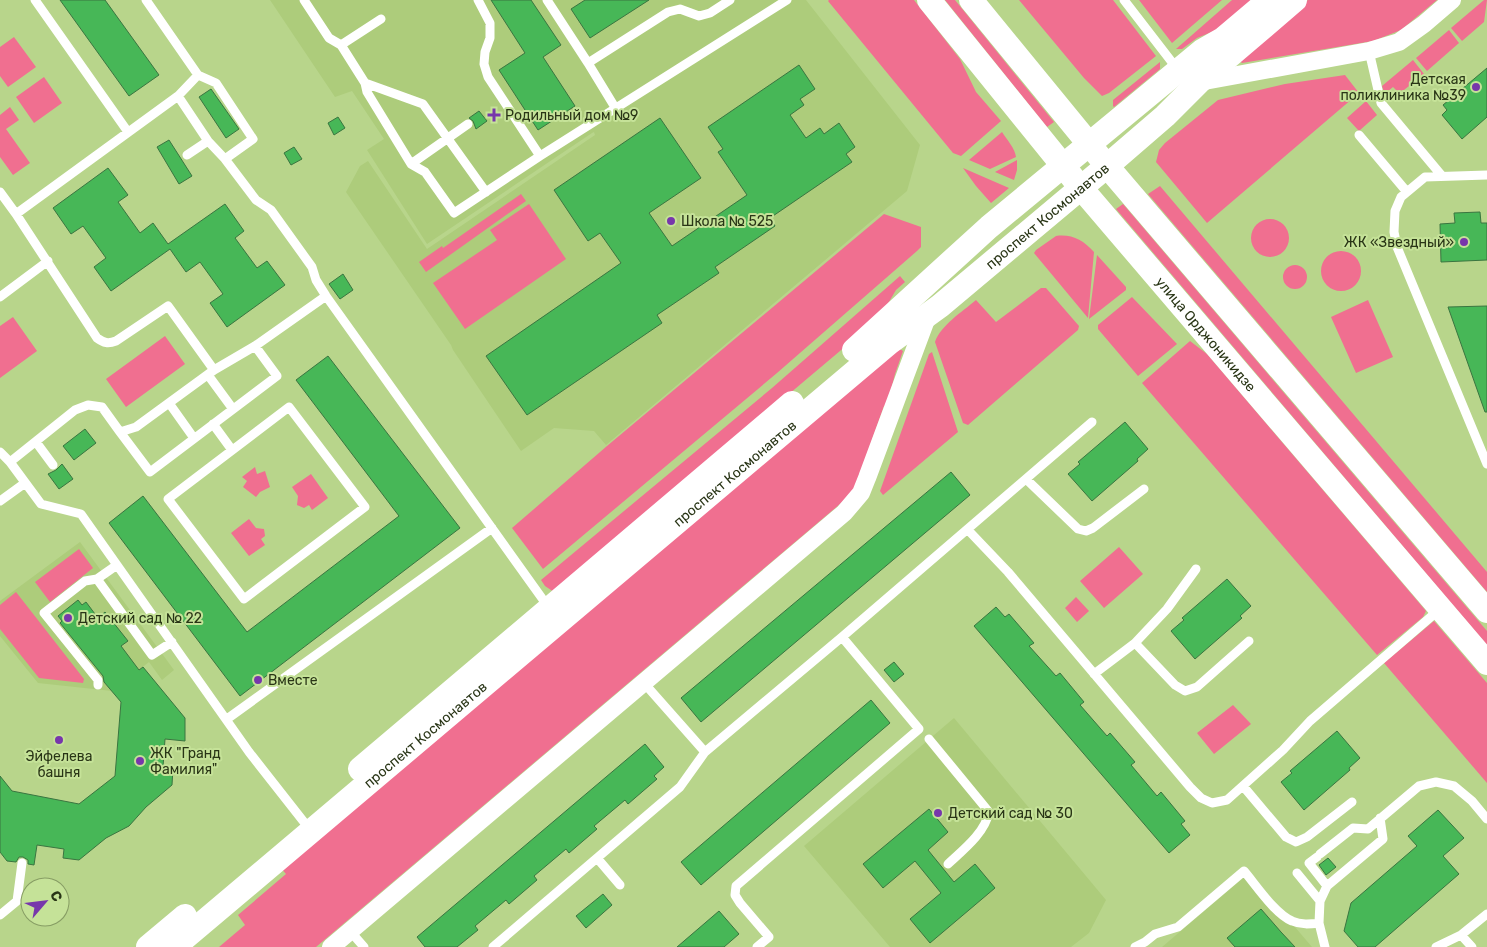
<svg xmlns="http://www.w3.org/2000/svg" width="1487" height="947" font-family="Rubik,sans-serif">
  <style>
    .built { fill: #adcc7b }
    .green { fill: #f06f90 }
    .building { fill: #47b757; stroke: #3a7540 }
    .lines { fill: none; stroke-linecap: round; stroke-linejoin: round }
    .lane { stroke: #fff; stroke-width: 9 }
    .street { stroke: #fff; stroke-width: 18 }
    .secondary { stroke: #fff; stroke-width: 24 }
    .poi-dot { fill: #7737ab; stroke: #c5e298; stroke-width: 2 }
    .labels { text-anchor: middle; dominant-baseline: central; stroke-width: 4; stroke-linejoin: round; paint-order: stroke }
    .poi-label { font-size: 14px; fill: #293516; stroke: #c5e298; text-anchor: start }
    .street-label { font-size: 14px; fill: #293516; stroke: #c5e298 }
  </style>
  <rect width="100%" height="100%" fill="#b8d58b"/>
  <path class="built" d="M270,0H806L920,145L907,191L606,445L594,431L554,428L521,451L453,350L451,345L346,192L360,166L368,161L427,249L595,135L594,132L592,133L427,244L367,150L384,139L352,91L335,97Z
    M80,542L174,670L162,680L149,662L112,691L38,683L0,636V601Z
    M954,718L1106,900L1089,933L1071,947H890L804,846Z
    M1249,873L1312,947H1162Z"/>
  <path class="green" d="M829,0H914L960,59L976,92L1001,121L961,156L953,153L828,1Z
    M945,0H955L1054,122L1047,127Z
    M1019,0H1113L1156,56L1109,93L1102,96L1084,78Z
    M1139,0H1222L1172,43Z
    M1232,0H1254L1214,31L1197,38L1182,49H1176Z
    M1308,0H1437L1401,30L1373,41L1242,63L1240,61L1244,55Z
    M1484,0H1487L1484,22L1462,41L1451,28Z
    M1449,30L1459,43L1427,71L1416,58Z
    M14,37L36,67L8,87L0,76V47Z
    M1413,60L1424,74L1404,90L1397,91L1393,87L1387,92H1384L1382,86Z
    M1160,62V69L1114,107L1113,106V100Z
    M1345,75L1359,93L1207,223L1156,162L1159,150L1165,143L1218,100L1285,84Z
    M44,77L62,103L34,123L16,97Z
    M1366,101L1377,115L1359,131L1347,118Z
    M10,107L19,120L6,129L30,163L13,175L0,157V115Z
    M1002,132C1007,140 1015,148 1016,157L990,169L969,160Z
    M1017,160V170L1014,180L995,172Z
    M963,168L1009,188L991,203L976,186Z
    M1160,186L1487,572V592L1148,194Z
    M521,194L526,201L426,272L419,262L442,246L443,248Z
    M529,204L566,259L465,329L433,283L497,240L490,230Z
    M1123,204L1487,631V645L1116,209Z
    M884,214L921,227V247L917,251L777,373L543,569L512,528L607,446Z
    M1251 238a19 19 0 1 1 38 0a19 19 0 1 1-38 0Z
    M1056,236C1072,234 1083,240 1094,252L1088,318L1034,253L1036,250Z
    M1321 271a20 20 0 1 1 40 0a20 20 0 1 1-40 0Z
    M1097,255L1126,287V290L1089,319Z
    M1283 277a12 12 0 1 1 24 0a12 12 0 1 1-24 0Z
    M900,276L905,282L896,290L883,312L872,324L554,592L545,586L541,580L772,388Z
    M1041,288H1046L1079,326L1078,330L968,425L963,423L935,342C941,325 962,312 976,300L996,322Z
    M1132,297L1177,344L1138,376L1098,329V325Z
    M1368,300L1393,357L1356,373L1331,317Z
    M13,317L37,351L0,378V326Z
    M165,336L185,364L126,407L106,379Z
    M1190,341L1207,354L1426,611L1423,617L1377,655L1142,383Z
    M898,348L903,351L895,374L887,406H884L853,493L316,947H219L245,925L238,915L286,874L281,868Z
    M932,352L958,432L883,495L880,491L929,354Z
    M255,467L257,474L265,471L270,487L260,492L256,497L243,487L247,481L242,477Z
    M311,474L328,498L312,510L309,505L304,508L297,505L298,496L292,487Z
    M249,519L256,528L264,529L265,536L261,539L265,545L249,556L231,533Z
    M1119,547L1143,574L1104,608L1080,581Z
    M79,549L93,568L50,602L35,582Z
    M16,592L84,679L83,683L39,678L0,629V605Z
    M1076,597L1089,611L1077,622L1065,608Z
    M1434,621L1487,683V783L1384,663Z
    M1233,705L1251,724L1214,754L1197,733Z"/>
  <path class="building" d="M60,0H105L159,75L129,96Z
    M491,0H531L561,45L543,57L575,106L538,130L499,70L525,53Z
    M585,0H649L590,38L571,9Z
    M799,65L815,89L800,99L804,105L790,115L806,138L820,128L824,134L839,123L855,147L846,154L852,162L770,218L775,226L715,267L719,273L657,315L662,323L527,415L486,356L621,263L600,233L588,241L554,190L660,118L701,178L649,213L672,246L747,195L718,152L723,149L708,127Z
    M1487,68V117L1462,139L1442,115L1447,110L1443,105Z
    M211,89L239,129L226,138L199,97Z
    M479,111L487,121L476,129L473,121L469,118Z
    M338,117L345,128L334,135L328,123Z
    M169,140L192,176L179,184L157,147Z
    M294,147L302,159L291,165L284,153Z
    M108,168L128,195L118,202L140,233L153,223L168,244L225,204L244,231L235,238L257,268L267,261L285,285L227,327L210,303L223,294L200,262L186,272L170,249L111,291L94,267L106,258L83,226L71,234L53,208Z
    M1480,212L1481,223H1487V260L1441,262L1440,224L1455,223L1454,213Z
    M343,274L353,290L340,299L329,284Z
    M1487,306V412H1485L1448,307Z
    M328,356L460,528L240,696L109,523L143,496L247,632L399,516L296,380Z
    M1125,422L1148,449L1137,459L1138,461L1092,501L1068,474L1080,464L1078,462Z
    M85,429L96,443L74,460L63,446Z
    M62,464L73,479L59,489L48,474L56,470Z
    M951,472L970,495L701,722L681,698Z
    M1227,579L1251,606L1240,616L1242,618L1195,659L1171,631L1184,620L1182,618Z
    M78,600L82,605L86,602L98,618L105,612L128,641L121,646L139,670L143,667L185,718V741L165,739L163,767L173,768L172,785L146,807L129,826L106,838L79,860L63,858L64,849L37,845L34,865L28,864V860L23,857H19L16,862L7,861L0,852V776L12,791L79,804L115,776L121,702L104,682L103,676L60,623L62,621L58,616Z
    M996,607L1005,617L1009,614L1034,643L1029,646L1056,676L1060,673L1084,702L1080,705L1107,736L1110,733L1135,762L1131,765L1157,796L1161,792L1185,821L1181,824L1190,835L1169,853L974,626Z
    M894,662L904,674L894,682L884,670Z
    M871,700L890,723L701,885L681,862Z
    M1337,731L1360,758L1349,768L1350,770L1304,810L1281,782L1292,773L1290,771Z
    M645,744L664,767L654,776L657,779L628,804L625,800L594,826L597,829L569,853L566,849L534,876L537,880L509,904L506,900L475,926L478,930L457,947H425L417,937Z
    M929,809L948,832L928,850L954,882L975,864L995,888L930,943L910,919L941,893L915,861L883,888L863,864Z
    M1438,810L1464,838L1443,856L1459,874L1375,947H1358L1344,931L1351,903L1417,846L1408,836Z
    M1328,858L1336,867L1326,875L1319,865Z
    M603,894L612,905L586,928L576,916Z
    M1261,909L1281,932L1295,947H1235L1227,938Z
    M719,911L739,934L724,947H677Z"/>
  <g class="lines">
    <path class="lane" d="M35,0L128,132
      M146,0L198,75L178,96
      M304,0L329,38L341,45
      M478,0L490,23V38L485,52L484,64L488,77L540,156L787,0
      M547,0L588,63L616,109
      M1124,0L1178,70
      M381,19L341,45L365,83L367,92L411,164L425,172L454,213L540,156
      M1369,51L1381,103L1442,176
      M588,63L668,12L680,9L699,16L710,13L730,0
      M198,75L216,83L253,139L225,159
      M365,83L423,104L486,192
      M1359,135L1407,192
      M187,155L208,141
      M411,164L468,124
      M1487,175L1425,177L1401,197L1395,211L1394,232L1397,247L1487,464
      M0,192L16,214
      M0,297L48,261
      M214,370L168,306L116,341C108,344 104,343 97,338L16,214L178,96L208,141L225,159L256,200L271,210L312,267L316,280L326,296L549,608
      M208,375L230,405
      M169,403L191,434
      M289,407L365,507L244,599L168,499Z
      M213,424L232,450
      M120,432L150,472L277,376L255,346
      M36,442L53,465
      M0,452L10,462L41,504L81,514L249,752L311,831
      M10,462L75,410L88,405L102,407L120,432L136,427L214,370L255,346L326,296
      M1026,479L1078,529L1086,531L1093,528L1144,489
      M0,501L25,483
      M968,530L1008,572L1190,787L1201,798L1212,803L1227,800L1283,750L1310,721L1440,609
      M117,565L97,579L152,655L172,642
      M97,579L85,581L44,613L98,680V685
      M1135,643L1175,685L1185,691L1197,687L1249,641
      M1094,674L1135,643L1167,609L1196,569
      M644,683L705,752
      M227,719L492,528
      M929,739L989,812C985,833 963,850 948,864
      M1243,786L1286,837L1296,842L1307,837L1352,802
      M1320,854L1353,828L1368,829L1419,786L1436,782L1454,786L1472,801L1487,819
      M1317,857L1309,863L1327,886
      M597,858L620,885
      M1297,873L1320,901
      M0,915L17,901L22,863
      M350,931L364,947
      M1461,935L1472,947
      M493,947L680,787L705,752L842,637L1092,422
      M757,947L769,937L740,903L735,895L736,886L919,729L842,637
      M1135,947L1145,942L1155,934L1178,927L1244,871C1256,885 1275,914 1292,921C1301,925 1310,924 1319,923
      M1325,947L1319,923L1320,901L1327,886L1383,839L1380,818
      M1436,947L1461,935L1487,914"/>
    <path class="street" d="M1199,82L1369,51L1399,42L1424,24L1452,0
      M331,947L844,513L861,493L867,478L927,317"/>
    <g class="secondary">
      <path id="s1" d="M929,0L1081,188L1487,663"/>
      <path d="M971,0L1107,166L1487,611"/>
      <path d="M854,350L989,227L1202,51L1223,39L1269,0"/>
      <path d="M360,769L792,403"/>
      <path d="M148,947L185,916"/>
      <path id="s2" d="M174,947L889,343L940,306L1107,166L1165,116L1199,82L1295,0"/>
    </g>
  </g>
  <g class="poi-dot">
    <circle cx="1476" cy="87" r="5"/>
    <path d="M491.5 107.5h5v5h5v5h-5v5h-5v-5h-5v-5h5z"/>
    <circle cx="671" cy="221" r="5"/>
    <circle cx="1464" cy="242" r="5"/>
    <circle cx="68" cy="618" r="5"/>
    <circle cx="258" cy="680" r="5"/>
    <circle cx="59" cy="740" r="5"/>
    <circle cx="140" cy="761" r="5"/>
    <circle cx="938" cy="813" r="5"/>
  </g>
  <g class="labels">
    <g class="poi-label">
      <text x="1466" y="79" text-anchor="end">Детская<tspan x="1466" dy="16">поликлиника №39</tspan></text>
      <text x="505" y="115">Родильный дом №9</text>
      <text x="681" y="221">Школа № 525</text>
      <text x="1454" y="242" text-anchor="end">ЖК «Звездный»</text>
      <text x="78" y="618">Детский сад № 22</text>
      <text x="268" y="680">Вместе</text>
      <text x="150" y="753">ЖК "Гранд<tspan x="150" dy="16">Фамилия"</tspan></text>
      <text x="59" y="756" text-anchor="middle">Эйфелева<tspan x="59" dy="16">башня</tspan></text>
      <text x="948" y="813">Детский сад № 30</text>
    </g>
    <g class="street-label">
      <text stroke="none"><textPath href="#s2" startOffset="1139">проспект Космонавтов</textPath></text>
      <text stroke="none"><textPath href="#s1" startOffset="434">улица Орджоникидзе</textPath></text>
      <text stroke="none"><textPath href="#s2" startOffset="734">проспект Космонавтов</textPath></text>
      <text stroke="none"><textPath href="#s2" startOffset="329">проспект Космонавтов</textPath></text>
    </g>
  </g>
  <g transform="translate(45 902) rotate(62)"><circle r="24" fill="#c5e298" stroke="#879d64"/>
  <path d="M0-4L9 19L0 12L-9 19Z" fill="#7737ab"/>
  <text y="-8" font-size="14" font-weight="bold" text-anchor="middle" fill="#293516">С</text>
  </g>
</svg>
